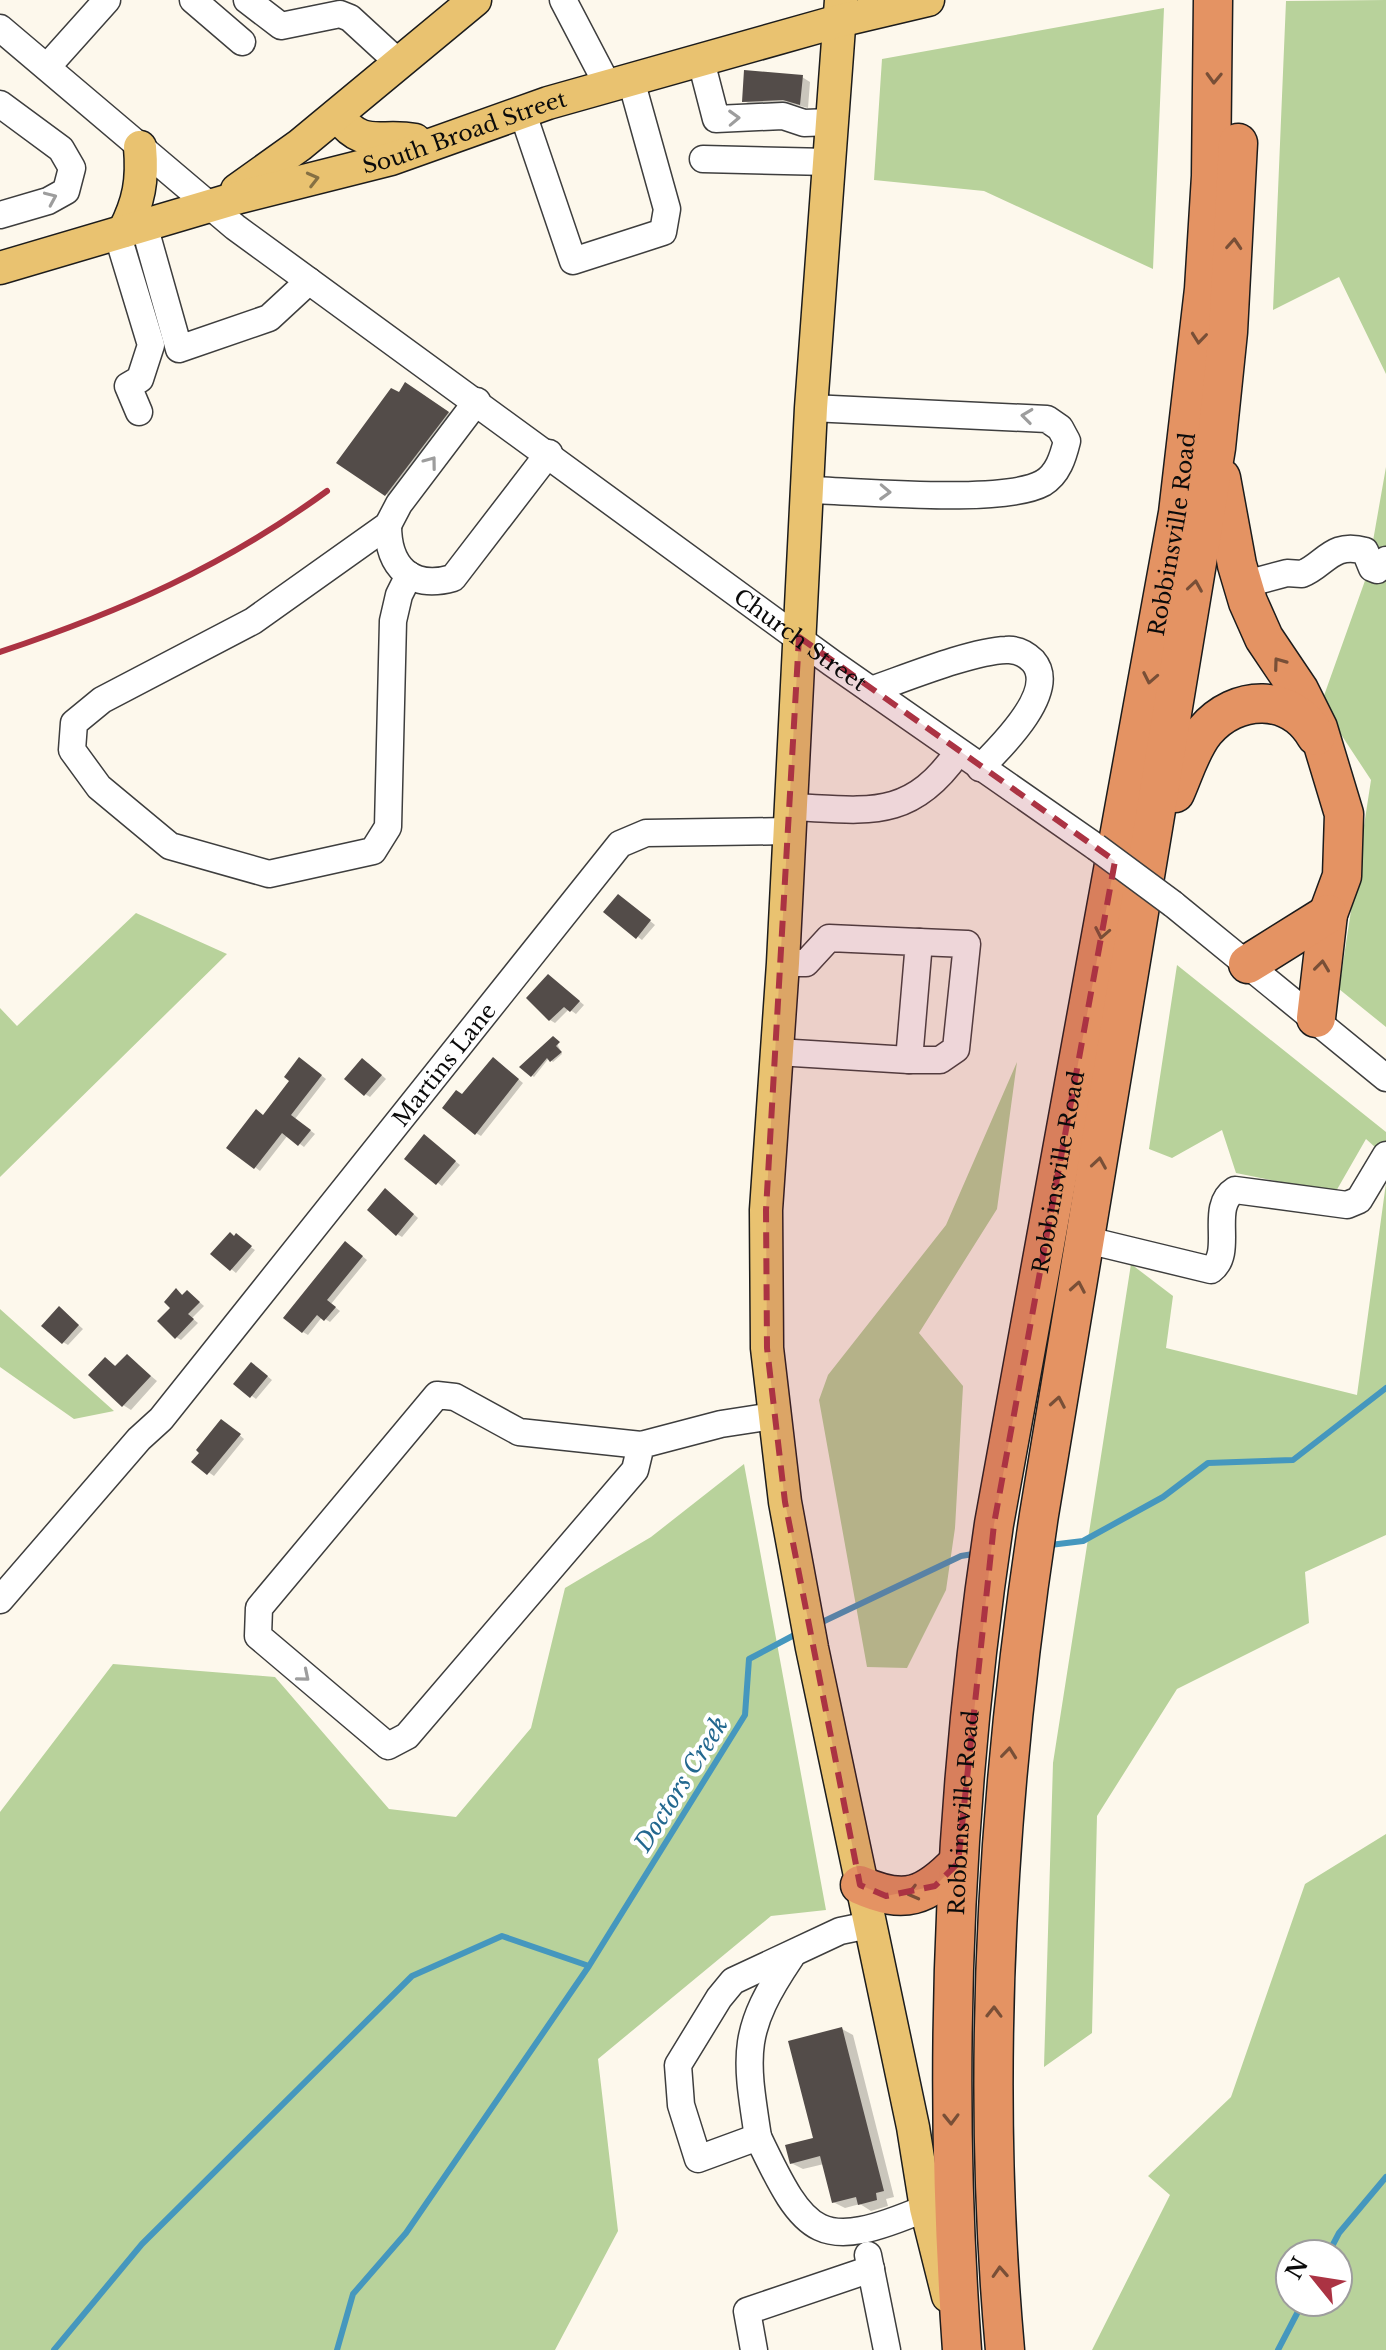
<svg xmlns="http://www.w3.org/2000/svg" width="1386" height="2350" font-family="'Libre Baskerville',serif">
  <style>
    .forest { fill: #b8d29b; fill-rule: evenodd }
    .shadow { fill: #0003 }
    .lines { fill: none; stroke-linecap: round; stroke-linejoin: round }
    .stream { stroke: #4597be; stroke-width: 6 }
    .building { fill: #534c49 }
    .minor-casing { stroke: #3e3e3e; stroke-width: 29 }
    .major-casing { stroke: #1c1c1c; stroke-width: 35 }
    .highway-casing { stroke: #1c1c1c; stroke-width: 41 }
    .minor { stroke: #fff; stroke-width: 26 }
    .major { stroke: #e9c270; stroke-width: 32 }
    .highway { stroke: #e49363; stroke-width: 38 }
    .rail { stroke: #ab3343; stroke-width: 6 }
    .minor-bridge-casing { stroke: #3e3e3e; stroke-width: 29; stroke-linecap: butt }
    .minor-bridge { stroke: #fff; stroke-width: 26 }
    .oneway { stroke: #784f37 }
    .oneway2 { stroke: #9d9d9d }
    .oneway3 { stroke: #857043 }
    .marked { fill: #ab3343; fill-opacity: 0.2; stroke: #ab3343; stroke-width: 6; stroke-dasharray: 16 10; stroke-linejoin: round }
    .labels { text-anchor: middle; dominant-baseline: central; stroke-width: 8; stroke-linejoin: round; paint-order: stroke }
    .street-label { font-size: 22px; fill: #0b0b0b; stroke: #fff }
    .water-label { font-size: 24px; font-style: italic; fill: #23688f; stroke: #fff }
  </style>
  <rect width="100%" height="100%" fill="#fdf8ec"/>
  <path class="forest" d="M1386,0V374L1339,277L1273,310L1286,1Z
    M1164,8L1153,269L984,191L874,180L882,59Z
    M1386,467V1027L1339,989L1371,780L1321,704L1367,575Z
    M136,913L227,954L0,1177V1008L17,1026Z
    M1177,965L1386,1132V1157L1366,1139L1335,1193L1236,1173L1222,1130L1172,1158L1149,1149Z
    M1017,1062L997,1209L919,1333L963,1386L955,1528L946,1590L907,1668L867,1667L819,1400L828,1375L946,1225Z
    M1386,1183V1535L1305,1572L1309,1623L1177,1689L1097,1816L1092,2033L1044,2067L1053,1763L1131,1264L1173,1296L1166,1348L1357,1395Z
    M0,1309L114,1411L74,1419L0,1367Z
    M744,1464L826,1910L771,1916L598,2059L618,2231L555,2350H0V1812L113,1664L275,1677L389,1809L456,1817L531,1728L565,1588L651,1537Z
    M1386,1834V2350H1092L1170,2195L1148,2176L1231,2097L1305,1884ZM1290,2254H1338V2302H1290Z"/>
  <path class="shadow" d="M802,77L810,82L808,108L793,104L752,105L744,101Z
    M417,391L459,419L397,501L386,494L399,395Z
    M623,899L655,925L642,940L638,937Z
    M553,979L584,1005L576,1014L569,1009L555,1023L550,1020Z
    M555,1039L562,1054L553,1062L549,1058L534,1077L522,1067Z
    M304,1062L326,1079L295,1119L315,1134L304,1147L288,1135L260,1171L229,1147L264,1117Z
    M498,1062L523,1083L481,1136L476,1133L463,1096Z
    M368,1063L386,1079L370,1097L365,1094Z
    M429,1140L460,1165L442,1186L407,1159Z
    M391,1194L418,1218L402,1237L397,1234Z
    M235,1237L255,1250L236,1273L213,1254Z
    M350,1246L367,1260L331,1304L340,1311L330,1322L322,1317L308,1335L303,1332Z
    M177,1291L184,1296L188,1292L204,1306L192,1318L198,1323L181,1340L176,1337L173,1308Z
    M64,1312L83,1329L68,1345L63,1342Z
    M127,1356L157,1381L131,1410L123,1405L105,1359L117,1367Z
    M256,1367L272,1380L256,1399L236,1384Z
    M227,1424L244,1439L214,1476L194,1462Z
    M842,2029L853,2035L894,2197L886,2199L888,2206L871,2211L860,2204L845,2208L833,2202L824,2164L803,2169L791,2163L816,2140Z"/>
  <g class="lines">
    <path class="stream" d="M1050,1545L1083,1541L1163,1497L1208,1463L1293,1460L1386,1388
      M818,1624L961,1556L979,1553
      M1328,2254L1339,2233L1386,2177
      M54,2350L142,2244L412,1976L502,1936L589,1966
      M337,2350L353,2294L406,2233L589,1966L745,1715L749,1659L800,1632
      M1278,2350L1303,2302"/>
  </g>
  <path class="building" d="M744,70L803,75L800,105L783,100L742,102Z
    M405,382L449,412L385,496L336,463L391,388L399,392Z
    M618,894L651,920L636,939L603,912Z
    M548,974L580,1001L570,1012L564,1007L549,1021L526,998Z
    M553,1036L560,1042L556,1046L562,1052L550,1062L547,1058L531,1077L519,1067Z
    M299,1057L322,1075L291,1115L311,1130L298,1146L282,1133L254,1169L226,1148L256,1109L263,1115L289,1081L284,1077Z
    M493,1057L519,1079L475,1135L442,1108L456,1090L462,1094Z
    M362,1058L382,1075L364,1096L344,1079Z
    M424,1134L456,1161L436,1185L404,1159Z
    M385,1188L414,1214L396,1236L367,1210Z
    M230,1232L234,1236L236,1233L252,1246L230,1271L210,1254Z
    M345,1241L363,1256L327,1300L336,1307L324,1321L317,1315L302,1333L283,1318Z
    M176,1288L182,1295L187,1290L200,1302L188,1314L194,1319L175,1339L157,1321L170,1308L164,1302Z
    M59,1306L79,1325L62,1344L41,1326Z
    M127,1354L151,1376L122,1407L88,1375L105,1357L115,1366Z
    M251,1362L268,1376L250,1398L233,1384Z
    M221,1419L241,1434L207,1475L191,1462L199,1453L196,1450Z
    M842,2027L884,2191L876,2193L877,2200L858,2205L856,2197L832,2203L820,2156L790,2164L785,2145L813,2138L788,2041Z"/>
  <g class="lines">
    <g class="minor-casing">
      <g id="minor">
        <path d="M193,0L242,42"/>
        <path d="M247,0L281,26L340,14L350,18L399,63"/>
        <path d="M563,0L608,86"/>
        <path id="s1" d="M0,28L235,227L832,663L1096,847"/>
        <path d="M701,61L716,119L783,116L804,123L832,122"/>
        <path d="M47,67L107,0"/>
        <path d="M0,104L61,149L72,168L66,191L48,201L0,215"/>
        <path d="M522,111L573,261L663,232L667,209L631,80"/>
        <path d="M703,159L829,162"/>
        <path d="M144,225L179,349L269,318L309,281"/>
        <path d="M117,233L151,345L140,379L128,386L139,412"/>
        <path d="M807,490C858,491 1004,505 1043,483C1058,474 1063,457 1067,441L1060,428L1047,419L811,408"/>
        <path d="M388,525C388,567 411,590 453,578L549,453"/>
        <path d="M409,575L399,595L393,621L388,827L373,851L269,874L170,846L99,787L72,750L74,723L102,700L253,621L388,525L399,504L477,401"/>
        <path d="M1242,585L1287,573L1302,574C1325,565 1332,541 1365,551L1372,568L1377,570L1386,560"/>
        <path d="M871,690C906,678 972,651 1006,650C1017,649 1026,654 1033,661C1059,691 1000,748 980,768"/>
        <path d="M790,807C866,810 910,822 958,752"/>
        <path d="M1173,904L1386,1078"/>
        <path d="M777,1052L909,1060L919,942L829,938L806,963H783"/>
        <path d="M909,1060H940L956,1049L967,944L919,942"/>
        <path d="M1087,1240L1211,1270C1235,1252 1208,1207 1235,1190L1347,1205L1359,1200L1386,1155"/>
        <path d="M641,1445L635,1470L407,1736L388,1746L258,1636L259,1608L437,1395L455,1397L519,1432L641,1445L721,1424L773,1416"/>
        <path id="s2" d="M0,1600L139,1439L161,1419L620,844L646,833L789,831"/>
        <path d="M869,1925L840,1931L733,1981L719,1998L678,2065L681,2105L698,2159L758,2137C806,2238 819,2253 926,2208"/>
        <path d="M758,2137C745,2053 741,2031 791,1957"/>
        <path d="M868,2255L887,2350"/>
        <path d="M754,2350L747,2311L871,2269"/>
      </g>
    </g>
    <g class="major-casing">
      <g id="major">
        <path d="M841,0L811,408L783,963L766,1210L767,1348L785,1502L812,1648L913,2127L926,2208L948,2296"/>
        <path d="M337,115C364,151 379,133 415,140"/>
        <path d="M237,190L300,145L475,0"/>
        <path d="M124,231C139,202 143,180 140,147"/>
        <path id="s3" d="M0,268L240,197L391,159L548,103L839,21L928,0"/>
      </g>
    </g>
    <g class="highway-casing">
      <g id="highway">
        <path d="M1221,478L1237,565L1248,602L1264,638L1299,690L1318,728L1344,814L1342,876L1328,914L1316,1018"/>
        <path d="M1175,793C1184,773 1191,748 1205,731C1236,694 1291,693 1316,736"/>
        <path d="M1248,964L1328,914"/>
        <path d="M860,1885C905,1905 925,1897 958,1863"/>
        <path id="s4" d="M962,2350C942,2074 953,1798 994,1524L1178,513L1204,289L1211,176L1213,0"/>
        <path d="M1005,2350C980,2071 997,1791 1039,1515L1216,448L1228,332L1238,143"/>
      </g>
    </g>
    <use href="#minor" class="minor"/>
    <use href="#major" class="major"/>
    <use href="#highway" class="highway"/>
    <path class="rail" d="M0,652C122,611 223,567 327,491"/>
    <g class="minor-bridge-casing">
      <path id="minor-bridge" d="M1096,847L1173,904"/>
    </g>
    <use href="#minor-bridge" class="minor-bridge"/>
  </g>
  <defs><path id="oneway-chevron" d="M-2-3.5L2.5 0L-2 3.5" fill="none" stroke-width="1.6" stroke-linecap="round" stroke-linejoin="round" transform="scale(2)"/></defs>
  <g class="oneway">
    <use href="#oneway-chevron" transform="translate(1214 78) rotate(92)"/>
    <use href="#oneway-chevron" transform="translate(1234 244) rotate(-86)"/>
    <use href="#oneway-chevron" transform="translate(1199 338) rotate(96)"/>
    <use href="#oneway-chevron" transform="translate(1195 586) rotate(-81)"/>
    <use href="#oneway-chevron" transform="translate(1279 663) rotate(-126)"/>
    <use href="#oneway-chevron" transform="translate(1150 678) rotate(101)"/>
    <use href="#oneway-chevron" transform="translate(1102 933) rotate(101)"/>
    <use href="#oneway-chevron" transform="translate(1322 966) rotate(-83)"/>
    <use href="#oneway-chevron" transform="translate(1099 1163) rotate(-81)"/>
    <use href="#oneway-chevron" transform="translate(1078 1287) rotate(-80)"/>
    <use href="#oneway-chevron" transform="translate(1058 1402) rotate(-80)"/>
    <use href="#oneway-chevron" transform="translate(1009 1753) rotate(-84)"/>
    <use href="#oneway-chevron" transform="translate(913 1893) rotate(166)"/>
    <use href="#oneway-chevron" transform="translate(994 2012) rotate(-89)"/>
    <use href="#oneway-chevron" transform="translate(951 2119) rotate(89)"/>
    <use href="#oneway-chevron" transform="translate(1000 2272) rotate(-93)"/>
  </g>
  <g class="oneway2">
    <use href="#oneway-chevron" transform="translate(734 118) rotate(-2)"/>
    <use href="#oneway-chevron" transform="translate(51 198) rotate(-24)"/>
    <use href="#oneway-chevron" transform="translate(1027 416) rotate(-173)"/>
    <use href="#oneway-chevron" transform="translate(431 462) rotate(-53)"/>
    <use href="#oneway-chevron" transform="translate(885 492) rotate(2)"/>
    <use href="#oneway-chevron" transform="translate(304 1676) rotate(40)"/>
  </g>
  <use class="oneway3" href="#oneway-chevron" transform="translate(313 179) rotate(-14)"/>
  <path class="marked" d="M799,637L1115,861L994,1524L958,1863L935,1886L886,1896L860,1885L785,1502L767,1348L766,1210Z"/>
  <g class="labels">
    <g class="street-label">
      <text stroke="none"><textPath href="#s3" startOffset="484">South Broad Street</textPath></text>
      <text stroke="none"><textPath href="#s4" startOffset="1834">Robbinsville Road</textPath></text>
      <text stroke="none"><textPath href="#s1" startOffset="1008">Church Street</textPath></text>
      <text stroke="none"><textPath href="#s2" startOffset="696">Martins Lane</textPath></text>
      <text stroke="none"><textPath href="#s4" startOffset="1186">Robbinsville Road</textPath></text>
      <text stroke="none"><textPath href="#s4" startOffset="538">Robbinsville Road</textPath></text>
    </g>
    <g class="water-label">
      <text transform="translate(681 1784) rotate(-58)">Doctors Creek</text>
    </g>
  </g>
  <g transform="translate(1314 2278) rotate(300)"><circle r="38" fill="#ffffff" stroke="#9d9d9d" stroke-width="2"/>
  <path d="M0-6L14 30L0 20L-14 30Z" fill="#ab3343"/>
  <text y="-12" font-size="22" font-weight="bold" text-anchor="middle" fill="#0b0b0b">N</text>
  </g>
</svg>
